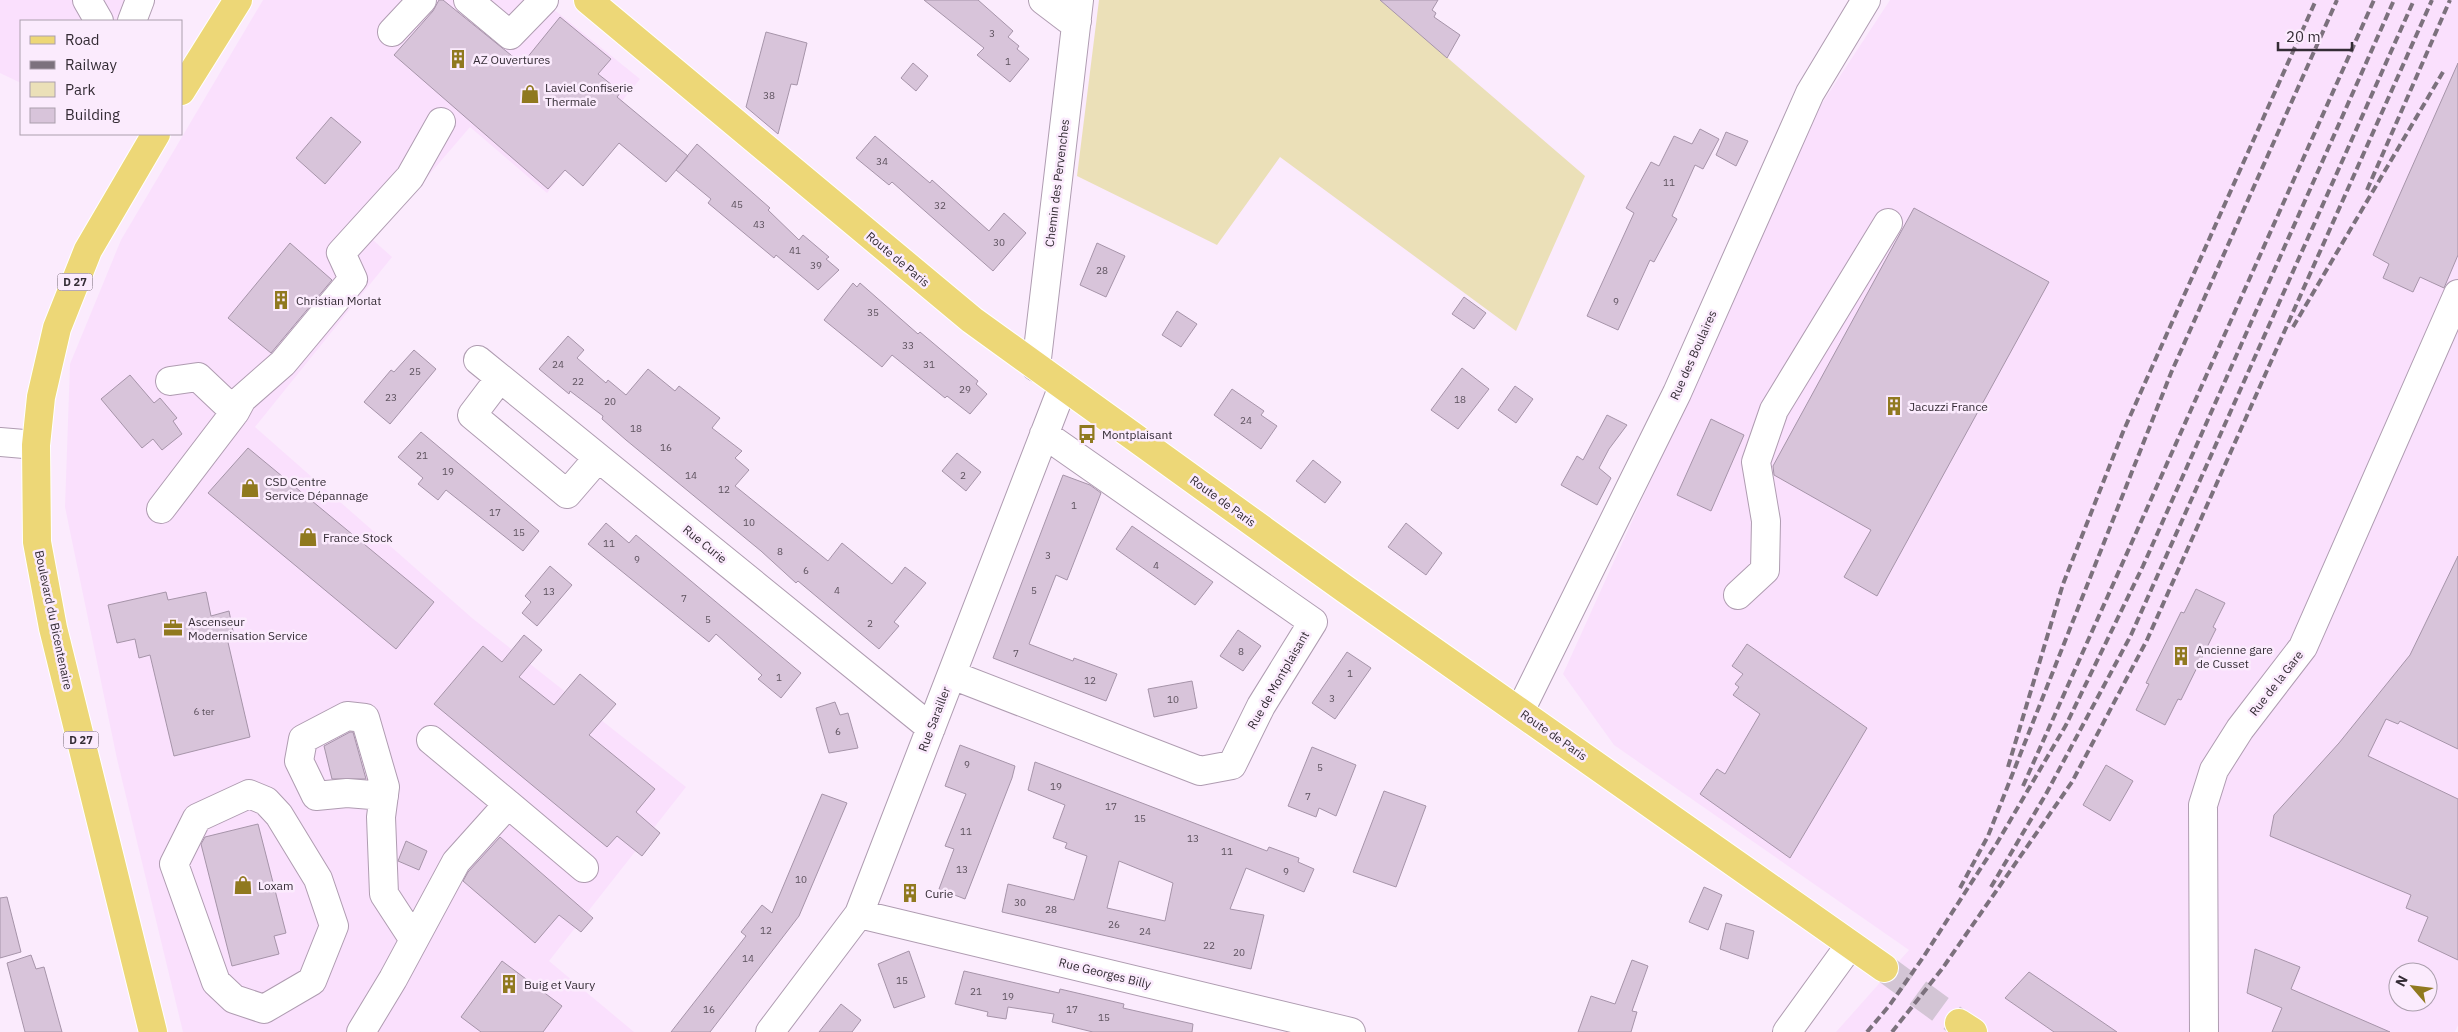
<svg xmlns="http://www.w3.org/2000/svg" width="2458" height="1032" font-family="'IBM Plex Sans',sans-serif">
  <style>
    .built { fill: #fae0fd; fill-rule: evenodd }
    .green { fill: #ebe0b8 }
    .building { fill: #d8c4da; stroke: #a694a9; fill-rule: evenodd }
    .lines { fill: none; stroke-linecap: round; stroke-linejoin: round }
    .major-tunnel { stroke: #d3c5d5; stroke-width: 28; stroke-dasharray: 28 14; stroke-linecap: butt }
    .minor-casing { stroke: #af9cb1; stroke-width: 30 }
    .major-casing { stroke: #fff; stroke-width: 30 }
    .minor { stroke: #fff; stroke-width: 28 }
    .major { stroke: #edd777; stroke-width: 28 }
    .rail { stroke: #7c717d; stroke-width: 4; stroke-dasharray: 8 4; stroke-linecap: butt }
    .labels { text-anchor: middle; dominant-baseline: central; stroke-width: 5; stroke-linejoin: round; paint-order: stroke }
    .number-label { font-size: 10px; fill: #5d525e }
    .shield { fill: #fbebfd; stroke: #706571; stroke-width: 1 }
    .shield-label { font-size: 11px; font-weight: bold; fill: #342c35 }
    .poi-label { font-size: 12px; fill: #342c35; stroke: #fbebfd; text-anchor: start }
    .street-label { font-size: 12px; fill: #342c35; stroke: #fbebfd }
  </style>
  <rect width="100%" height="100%" fill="#fbebfd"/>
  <path class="built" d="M0,0H149L142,21H21V83L0,73Z
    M263,0H542L640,79L547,193L470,127L373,240L392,257L255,427L472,618L686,787L549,961L634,1032H183L117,759L65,507L70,364L121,240Z
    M1890,0H2458V1025L2455,1032H1836L1909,950L1614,745L1563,674L1819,108ZM2398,972H2428V1002H2398Z"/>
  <path class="green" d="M1099,0H1389L1386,5L1585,176L1516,331L1280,157L1217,245L1077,176Z"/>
  <path class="building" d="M439,0H443L522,64L560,17L611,59L598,74L621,92L617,97L688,156L666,182L619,143L583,186L565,170L548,189L394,55L433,11Z
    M924,0H978L1013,31L1008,37L1019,46L1017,49L1029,59L1010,82L977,55L984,48Z
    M1380,0H1438L1432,10L1436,13L1434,17L1460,35L1447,58Z
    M766,32L807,43L797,85L791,84L778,134L746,107Z
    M913,63L928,76L916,91L901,78Z
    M2458,63V255L2444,288L2420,277L2413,292L2383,278L2389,264L2373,255Z
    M331,117L361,142L325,184L296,158Z
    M1700,129L1719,139L1703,169L1695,165L1672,216L1677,219L1654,262L1650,260L1618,330L1587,316L1634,213L1626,208L1651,162L1659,166L1674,136L1692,144Z
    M1726,132L1748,141L1736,166L1716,155Z
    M875,136L930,183L932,180L989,231L1004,213L1026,233L993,271L892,182L889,185L856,158Z
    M697,144L770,208L768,210L799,240L803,235L829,257L826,259L839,270L818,290L776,255L774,258L708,203L711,199L676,170Z
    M1914,208L2049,282L1877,596L1844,577L1871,530L1774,475L1773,466Z
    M290,243L332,280L271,353L228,318Z
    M1097,243L1125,256L1106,297L1080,285Z
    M853,283L857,287L860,283L918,334L920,332L978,381L976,384L987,394L970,414L947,396L945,398L892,355L882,367L824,320Z
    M1464,297L1486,313L1474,329L1452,314Z
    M1177,311L1197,324L1181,347L1162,335Z
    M568,336L584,350L577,358L606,383L608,380L626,395L648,369L675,391L679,386L720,418L712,428L742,451L735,458L749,470L735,486L828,561L842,543L892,584L905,567L926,583L894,622L899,626L879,649L798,581L796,583L761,551L626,440L602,419L603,416L570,391L569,394L539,369Z
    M414,350L436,369L390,424L364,402L391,370L394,372Z
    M1462,368L1489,389L1458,429L1431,410Z
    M130,375L154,403L160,398L177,418L173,421L182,434L162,450L153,439L142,448L101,399Z
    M1515,386L1533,399L1516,423L1498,410Z
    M1232,389L1264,411L1261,415L1277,426L1261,449L1214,415Z
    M1607,415L1627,425L1609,449L1599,468L1611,478L1597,505L1561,485L1577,456L1583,460Z
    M1711,419L1744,435L1711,511L1677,495Z
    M421,432L539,531L523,551L446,490L438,500L418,484L423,478L398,457Z
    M248,448L434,602L396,649L208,493Z
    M957,453L981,472L966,491L942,471Z
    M1313,460L1341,482L1325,503L1296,481Z
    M1063,475L1090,485L1101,493L1067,580L1056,575L1029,644L1073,661L1074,658L1117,674L1106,701L993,658Z
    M606,523L629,543L636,535L801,673L781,698L758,679L762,675L716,634L709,642L588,544Z
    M1406,523L1442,553L1426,575L1388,547Z
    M1132,526L1213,582L1195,605L1116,549Z
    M2458,556V749L2400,721L2398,724L2386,719L2368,756L2458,799V960L2418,941L2428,917L2406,908L2411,895L2270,836L2274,815L2339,743L2410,655Z
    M550,566L572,585L537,626L522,613L531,602L525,596Z
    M2196,589L2225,603L2213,627L2216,629L2181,700L2178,699L2165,725L2136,710L2149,684L2146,683L2181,612L2184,613Z
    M166,592L168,600L206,592L211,616L229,611L234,636L227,638L250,737L174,756L150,655L139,658L135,639L117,643L108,605Z
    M1238,630L1261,646L1243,671L1220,656Z
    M524,635L542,650L519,677L554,705L580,674L616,704L589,735L655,789L636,812L660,833L642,856L617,836L607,847L434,704L483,646L502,662Z
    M1747,644L1867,728L1790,858L1700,794L1717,769L1725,774L1760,714L1733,695L1739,687L1735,684L1743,674L1732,666Z
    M1347,652L1371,668L1335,719L1312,703Z
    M1192,681L1197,708L1154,717L1148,689Z
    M835,702L840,715L848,713L858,748L829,753L816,708Z
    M350,732H353L366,779H332L324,746Z
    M960,745L1015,766L1012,778L965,899L939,889L954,849L945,846L966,794L945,786Z
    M1312,747L1356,765L1336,816L1319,808L1316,817L1288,806Z
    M1035,762L1267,851L1269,847L1299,858L1298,862L1314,869L1304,892L1246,868L1230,909L1264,915L1251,969L1002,912L1008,884L1074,900L1087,856L1065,848L1067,843L1053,838L1065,805L1028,790ZM1119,861L1173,883L1165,921L1107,908Z
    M2106,765L2133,781L2110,821L2083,805Z
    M1384,791L1426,806L1396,887L1353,872Z
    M822,794L847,803L799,916L710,1032H671L746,936L741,932L762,905L772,913Z
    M258,824L286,933L274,936L279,954L232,966L201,844L205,837Z
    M500,837L593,918L581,932L559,915L535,943L463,881L468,872Z
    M406,841L427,851L419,870L398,861Z
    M1704,887L1722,895L1708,930L1689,922Z
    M7,897L21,952L0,958V898Z
    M1726,923L1754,931L1748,959L1720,949Z
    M2255,949L2300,967L2291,989L2390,1032H2272L2282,1008L2247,993Z
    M909,951L925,997L894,1008L878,964Z
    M31,955L36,969L44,967L62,1032H25L7,963Z
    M1632,960L1648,966L1632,1011L1637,1012L1631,1032H1578L1591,996L1615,1004Z
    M502,961L562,1006L543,1032H481L461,1017Z
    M964,971L1059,993L1060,989L1124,1004L1123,1008L1193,1024L1192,1032H1093L1052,1022L1054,1014L1008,1007L1006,1019L987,1016L988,1012L955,1004Z
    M2029,972L2117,1032H2054L2005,998Z
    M841,1004L861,1020L852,1032H819Z"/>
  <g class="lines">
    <path class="major-tunnel" d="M1884,968L1959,1023"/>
    <g class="minor-casing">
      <path id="minor" d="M87,0L99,21
        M468,0L510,35L544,0
        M1043,0L1068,19L1077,21
        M132,21L140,0
        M392,32L422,0
        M478,360L931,728
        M1036,367L1079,0
        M500,378L472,415L567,494L598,458
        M235,412L242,399L283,363L353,279L341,253L410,177L441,122
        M0,442L36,445
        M161,509L235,412L198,377L170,381
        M1738,595L1765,570L1766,521L1756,462L1774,410L1888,223
        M952,675L1200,771L1232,765L1261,706L1313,622L1044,434
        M1520,711L1677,393L1810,93L1866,0
        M249,794L266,801L279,815L318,879L334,926L312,981L264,1009L234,999L216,982L174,864L197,818Z
        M384,796L347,793L316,796L299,761L303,739L347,716L365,718L385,787L381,817L384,894L414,940
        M508,804L584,868
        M859,914L1351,1032
        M361,1032L393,979L456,862L508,804L431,740
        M770,1032L859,914L1063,386
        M1787,1032L1850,945
        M2204,1032L2203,805L2214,770L2240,729L2303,647L2458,294"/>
    </g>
    <g class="major-casing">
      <path id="major" d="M588,0L972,320L1345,589L1884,968
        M181,91L238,0
        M1959,1023L1973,1032
        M153,1032L53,628L37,542L36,445L41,397L57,328L88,250L156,134"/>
    </g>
    <use href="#minor" class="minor"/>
    <use href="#major" class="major"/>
    <path class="rail" d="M2367,190L2450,0
      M2293,327L2443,72
      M2008,767L2063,584L2123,432L2316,0
      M2023,786L2374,0
      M1991,887L2046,794L2131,635L2414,0
      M1960,888L1988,836L2171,373L2337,0
      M1867,1032L1889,1006L1924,956L1997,843L2066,725L2143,566L2394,0
      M1892,1032L1942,969L2072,782L2147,640L2432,0"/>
  </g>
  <defs>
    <g id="building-bare" transform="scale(1.5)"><path d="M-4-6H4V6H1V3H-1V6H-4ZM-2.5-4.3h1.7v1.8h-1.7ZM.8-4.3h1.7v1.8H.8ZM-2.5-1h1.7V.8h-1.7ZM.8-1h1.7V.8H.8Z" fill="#90791f" stroke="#fbebfd" stroke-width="2.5" paint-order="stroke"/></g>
    <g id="shop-bare" transform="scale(1.5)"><path d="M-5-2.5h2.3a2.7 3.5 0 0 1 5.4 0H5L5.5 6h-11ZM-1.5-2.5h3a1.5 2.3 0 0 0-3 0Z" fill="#90791f" stroke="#fbebfd" stroke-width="2.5" paint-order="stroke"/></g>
    <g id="bus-bare" transform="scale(1.5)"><path d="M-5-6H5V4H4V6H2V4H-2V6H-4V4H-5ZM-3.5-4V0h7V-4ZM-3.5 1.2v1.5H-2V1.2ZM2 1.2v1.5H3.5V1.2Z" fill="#90791f" stroke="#fbebfd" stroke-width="2.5" paint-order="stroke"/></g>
    <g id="office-bare" transform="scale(1.5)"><path d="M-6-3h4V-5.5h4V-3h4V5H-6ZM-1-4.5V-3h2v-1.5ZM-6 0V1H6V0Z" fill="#90791f" stroke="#fbebfd" stroke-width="2.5" paint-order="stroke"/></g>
  </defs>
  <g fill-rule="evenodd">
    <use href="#building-bare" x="458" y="59"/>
    <use href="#shop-bare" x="530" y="94"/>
    <use href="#building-bare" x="281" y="300"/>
    <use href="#building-bare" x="1894" y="406"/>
    <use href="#bus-bare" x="1087" y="434"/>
    <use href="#shop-bare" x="250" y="488"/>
    <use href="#shop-bare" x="308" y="537"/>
    <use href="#office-bare" x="173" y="628"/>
    <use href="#building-bare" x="2181" y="656"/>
    <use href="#shop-bare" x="243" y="885"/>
    <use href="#building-bare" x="910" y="893"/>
    <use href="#building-bare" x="509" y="984"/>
  </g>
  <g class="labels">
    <g class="number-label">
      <text x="992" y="33">3</text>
      <text x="1008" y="61">1</text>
      <text x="769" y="95">38</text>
      <text x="882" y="161">34</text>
      <text x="1669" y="182">11</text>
      <text x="737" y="204">45</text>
      <text x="940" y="205">32</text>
      <text x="759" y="224">43</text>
      <text x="999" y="242">30</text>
      <text x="795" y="250">41</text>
      <text x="816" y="265">39</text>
      <text x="1102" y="270">28</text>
      <text x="1616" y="301">9</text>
      <text x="873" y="312">35</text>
      <text x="908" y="345">33</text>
      <text x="558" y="364">24</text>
      <text x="929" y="364">31</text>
      <text x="415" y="371">25</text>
      <text x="578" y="381">22</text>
      <text x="965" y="389">29</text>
      <text x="391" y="397">23</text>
      <text x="1460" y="399">18</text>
      <text x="610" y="401">20</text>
      <text x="1246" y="420">24</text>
      <text x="636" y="428">18</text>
      <text x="666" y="447">16</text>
      <text x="422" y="455">21</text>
      <text x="448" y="471">19</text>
      <text x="691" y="475">14</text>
      <text x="963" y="475">2</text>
      <text x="724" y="489">12</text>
      <text x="1074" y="505">1</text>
      <text x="495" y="512">17</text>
      <text x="749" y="522">10</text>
      <text x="519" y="532">15</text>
      <text x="609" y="543">11</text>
      <text x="780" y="551">8</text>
      <text x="1048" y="555">3</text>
      <text x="637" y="559">9</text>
      <text x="1156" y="565">4</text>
      <text x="806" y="570">6</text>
      <text x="837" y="590">4</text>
      <text x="1034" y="590">5</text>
      <text x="549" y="591">13</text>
      <text x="684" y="598">7</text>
      <text x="708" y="619">5</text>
      <text x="870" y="623">2</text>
      <text x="1241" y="651">8</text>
      <text x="1016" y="653">7</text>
      <text x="1350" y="673">1</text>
      <text x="779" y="677">1</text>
      <text x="1090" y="680">12</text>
      <text x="1332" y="698">3</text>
      <text x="1173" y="699">10</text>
      <text x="204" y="711">6 ter</text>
      <text x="838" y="731">6</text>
      <text x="967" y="764">9</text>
      <text x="1320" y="767">5</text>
      <text x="1056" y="786">19</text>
      <text x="1308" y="796">7</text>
      <text x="1111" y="806">17</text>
      <text x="1140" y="818">15</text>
      <text x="966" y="831">11</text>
      <text x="1193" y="838">13</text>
      <text x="1227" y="851">11</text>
      <text x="962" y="869">13</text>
      <text x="1286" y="871">9</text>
      <text x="801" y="879">10</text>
      <text x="1020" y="902">30</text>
      <text x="1051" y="909">28</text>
      <text x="1114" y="924">26</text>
      <text x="766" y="930">12</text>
      <text x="1145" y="931">24</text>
      <text x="1209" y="945">22</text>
      <text x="1239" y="952">20</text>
      <text x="748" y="958">14</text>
      <text x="902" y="980">15</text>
      <text x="976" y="991">21</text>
      <text x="1008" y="996">19</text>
      <text x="709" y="1009">16</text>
      <text x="1072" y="1009">17</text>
      <text x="1104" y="1017">15</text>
    </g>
    <g class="shield">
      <rect x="57.5" y="273.5" width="35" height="17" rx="4"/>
      <rect x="63.5" y="731.5" width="35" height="17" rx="4"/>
    </g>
    <g class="shield-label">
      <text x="75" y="282">D 27</text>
      <text x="81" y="740">D 27</text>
    </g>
    <g class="poi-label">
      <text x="473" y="59">AZ Ouvertures</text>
      <text x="545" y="87">Laviel Confiserie<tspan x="545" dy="14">Thermale</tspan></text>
      <text x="296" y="300">Christian Morlat</text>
      <text x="1909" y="406">Jacuzzi France</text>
      <text x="1102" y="434">Montplaisant</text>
      <text x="265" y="481">CSD Centre<tspan x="265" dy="14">Service Dépannage</tspan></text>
      <text x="323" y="537">France Stock</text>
      <text x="188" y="621">Ascenseur<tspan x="188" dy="14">Modernisation Service</tspan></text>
      <text x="2196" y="649">Ancienne gare<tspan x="2196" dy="14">de Cusset</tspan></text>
      <text x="258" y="885">Loxam</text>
      <text x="925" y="893">Curie</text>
      <text x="524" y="984">Buig et Vaury</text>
    </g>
    <g class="street-label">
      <text transform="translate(1057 183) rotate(-83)">Chemin des Pervenches</text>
      <text transform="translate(898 259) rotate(40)">Route de Paris</text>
      <text transform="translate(1693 355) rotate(-66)">Rue des Boulaires</text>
      <text transform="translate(1223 501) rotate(36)">Route de Paris</text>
      <text transform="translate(705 544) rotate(39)">Rue Curie</text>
      <text transform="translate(54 620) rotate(78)">Boulevard du Bicentenaire</text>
      <text transform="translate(1278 680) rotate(-60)">Rue de Montplaisant</text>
      <text transform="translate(2276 683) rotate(-52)">Rue de la Gare</text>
      <text transform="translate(934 719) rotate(-69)">Rue Sarailler</text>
      <text transform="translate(1554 735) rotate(35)">Route de Paris</text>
      <text transform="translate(1105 973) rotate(14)">Rue Georges Billy</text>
    </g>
  </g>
  <rect x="20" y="20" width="162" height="115" fill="#fbebfd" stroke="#ab9fad"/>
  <rect x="30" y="36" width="25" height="8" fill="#edd777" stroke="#ab9fad"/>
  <text x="65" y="45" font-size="15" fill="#342c35">Road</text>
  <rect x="30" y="61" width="25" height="8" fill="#7c717d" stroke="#ab9fad"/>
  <text x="65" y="70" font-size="15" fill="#342c35">Railway</text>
  <rect x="30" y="82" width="25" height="15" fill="#ebe0b8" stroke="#ab9fad"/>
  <text x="65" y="95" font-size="15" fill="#342c35">Park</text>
  <rect x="30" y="108" width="25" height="15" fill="#d8c4da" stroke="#ab9fad"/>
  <text x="65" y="120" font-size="15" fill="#342c35">Building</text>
  <g transform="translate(2413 987) rotate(298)"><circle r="24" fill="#fbebfd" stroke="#ab9fad"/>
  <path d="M0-4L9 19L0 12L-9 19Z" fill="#90791f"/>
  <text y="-8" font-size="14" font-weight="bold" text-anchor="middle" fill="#342c35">N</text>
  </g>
  <path d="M2278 42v8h74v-8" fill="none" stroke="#342c35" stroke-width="2.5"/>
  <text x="2286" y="42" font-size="15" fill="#342c35" stroke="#fbebfd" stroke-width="4" paint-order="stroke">20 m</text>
</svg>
